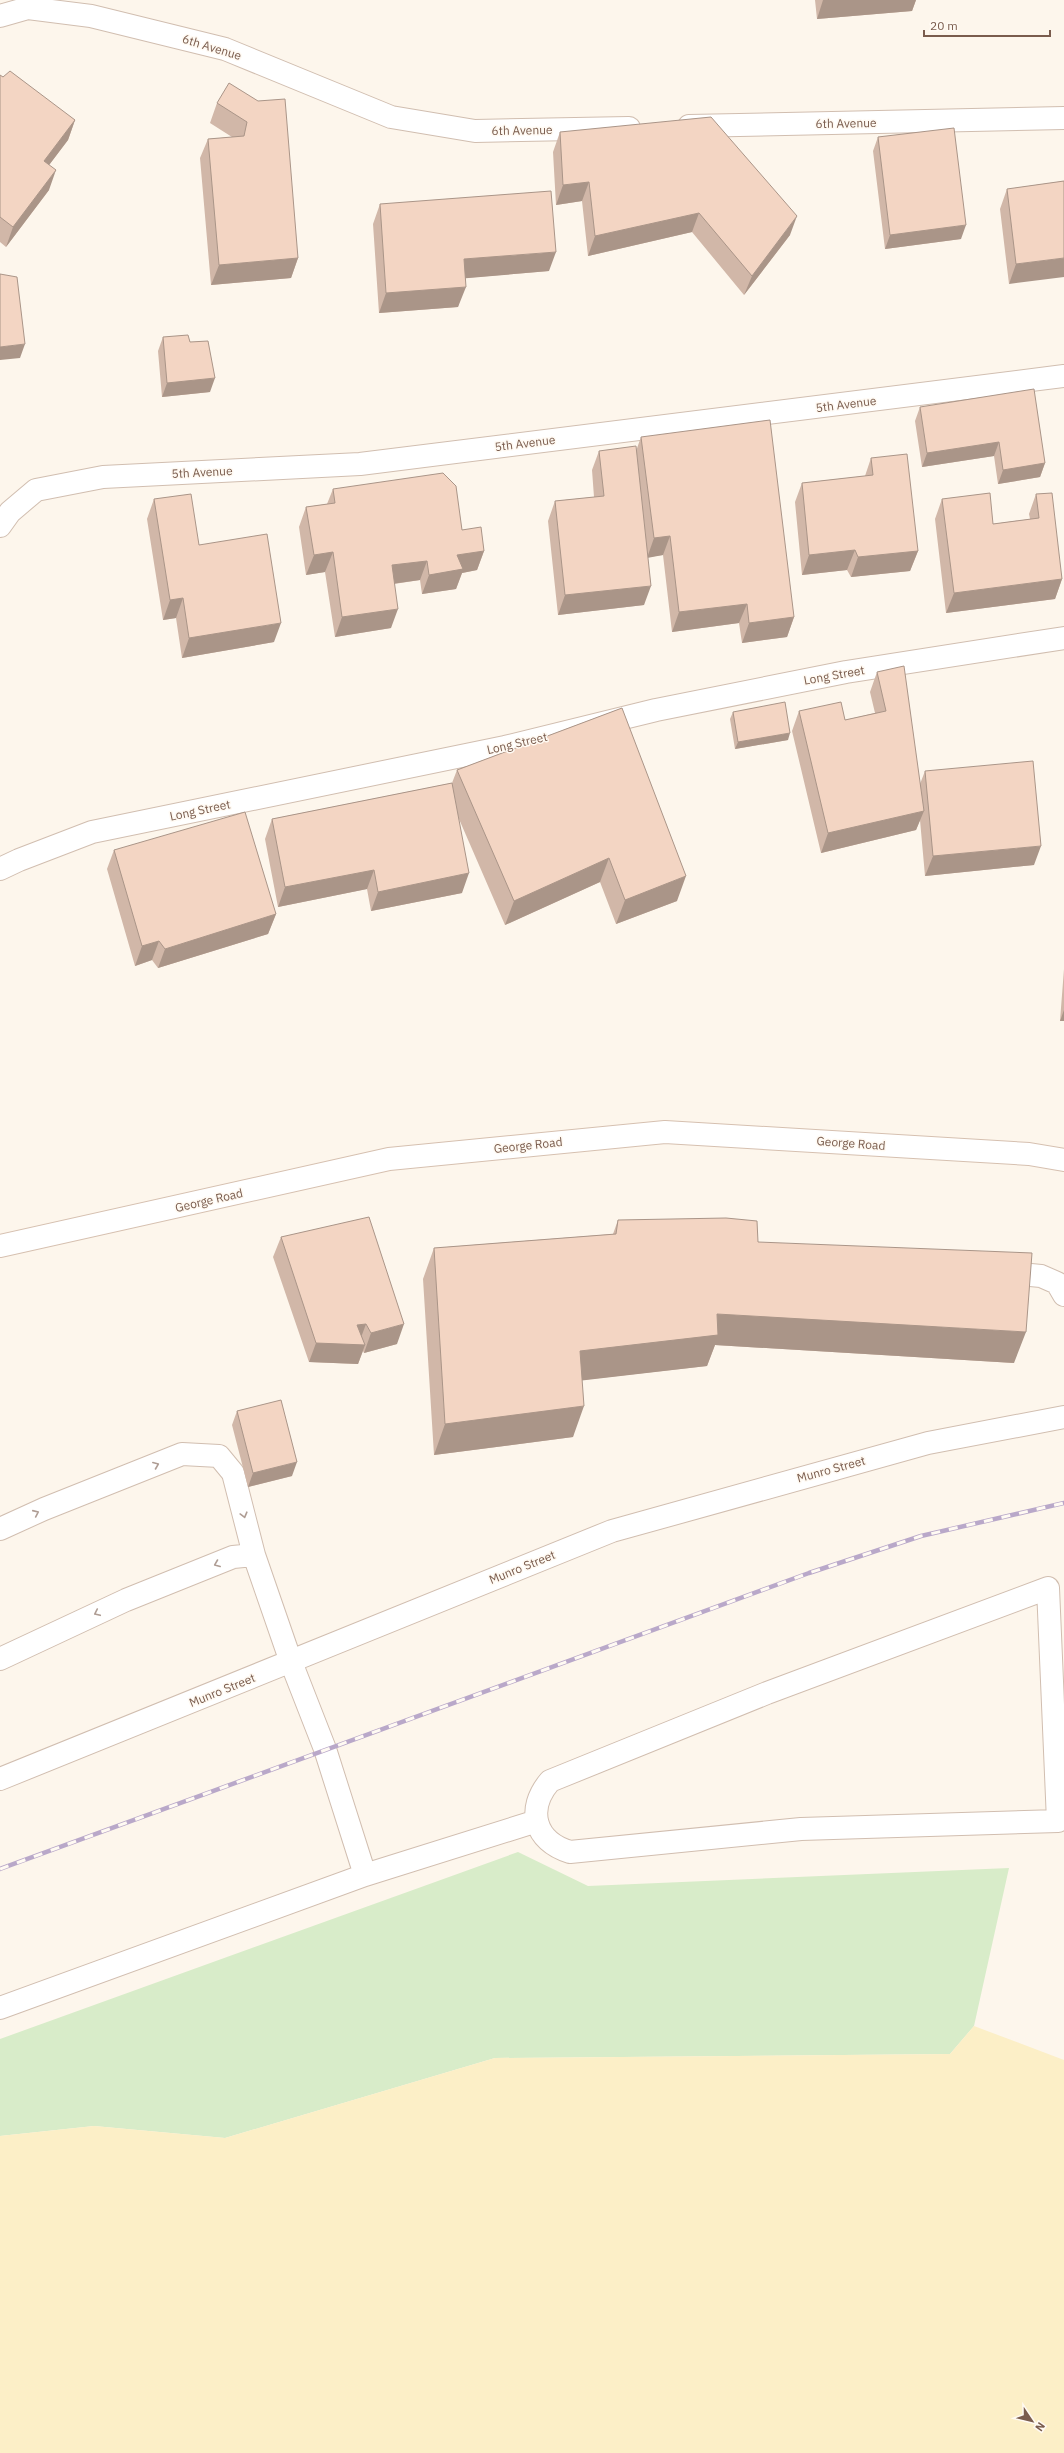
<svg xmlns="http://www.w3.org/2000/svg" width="1064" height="2453" font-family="'IBM Plex Sans',sans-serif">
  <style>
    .green { fill: #d8ecc9 }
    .sand { fill: #fcefc7 }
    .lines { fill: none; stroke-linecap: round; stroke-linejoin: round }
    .lane-casing { stroke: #d1beb0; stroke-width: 24 }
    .street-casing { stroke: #d1beb0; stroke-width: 24 }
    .secondary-casing { stroke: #d6c0b0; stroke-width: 24 }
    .lane { stroke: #fff; stroke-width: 22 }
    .street { stroke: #fff; stroke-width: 22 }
    .secondary { stroke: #fff; stroke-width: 22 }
    .rail-casing { stroke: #b9a8c9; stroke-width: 4.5 }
    .rail { stroke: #fffaf3; stroke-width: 3; stroke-dasharray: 9; stroke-linecap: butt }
    .wall { fill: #d1b7a8 }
    .shaded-wall { fill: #aa9588 }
    .building { fill: #f3d5c3; stroke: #aa9588 }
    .oneway { stroke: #af9d94 }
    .labels { text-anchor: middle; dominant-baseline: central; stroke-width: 3; stroke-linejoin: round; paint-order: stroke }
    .street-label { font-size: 12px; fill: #7a5c4d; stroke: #fffaf3 }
  </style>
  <rect width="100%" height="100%" fill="#fdf6ec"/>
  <path class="green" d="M518,1852L588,1886L1009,1868L974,2026L950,2054L495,2058L225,2138L94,2126L0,2136V2039Z"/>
  <path class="sand" d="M974,2026L1064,2060V2453H0V2136L94,2126L225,2138L495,2058L950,2054Z"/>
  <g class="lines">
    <g class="lane-casing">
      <path id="lane" d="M0,1529L44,1509L182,1454L219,1456L233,1473L254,1555L291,1662L325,1749L365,1875L537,1821
        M1048,1588L1058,1821L801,1829L570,1852C534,1841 526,1809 550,1781L767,1693Z
        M0,1659L126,1600L233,1557L254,1555
        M0,1779L612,1531L928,1443L1064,1417
        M0,2008L365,1875"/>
    </g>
    <g class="street-casing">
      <path id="street" d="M0,16L28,8L91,16L225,49L391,117L475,131L629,128
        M689,126L1064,118
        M0,526L10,512L36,490L103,477L360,464L1064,376
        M0,869L19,860L92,832L505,747L656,710L846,672L1064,638
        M999,1272L1041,1276L1057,1283L1064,1295"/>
    </g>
    <g class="secondary-casing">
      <path id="secondary" d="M0,1246L389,1159L665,1132L1029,1154L1064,1160"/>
    </g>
    <use href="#lane" class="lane"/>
    <use href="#street" class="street"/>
    <use href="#secondary" class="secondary"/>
    <g class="rail-casing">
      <path id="rail" d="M0,1869L809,1573L921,1536L1064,1503"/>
    </g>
    <use href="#rail" class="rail"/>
  </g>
  <path class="wall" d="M815,0H916L912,11L817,19Z
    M0,75L75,120L68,140L49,165V190L6,247L0,242Z
    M258,101L298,258L291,278L211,285L200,158L208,139L232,137L210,123L217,103Z
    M560,132L790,235L744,295L692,232L588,256L582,201L556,205L553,152Z
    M878,137L961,239L885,249L873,151Z
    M1064,181L1009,284L1000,209L1007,189Z
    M380,204L549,271L465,278L458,307L379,313L373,224Z
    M163,337L190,342L210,392L162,397L158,351Z
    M920,407L1045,463L1040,477L998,484L994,456L922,467L915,421Z
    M641,437L794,617L787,637L742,643L739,623L672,632L663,555L648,557L644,605L558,615L548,521L555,501L594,497L592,470L599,451H636Z
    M871,458L918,551L910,571L851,577L847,570L802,575L795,502L802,483L865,476Z
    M333,489L462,530L484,551L477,570L462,573L456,589L422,594L420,580L394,584L391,628L335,637L325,572L306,575L299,527L306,507L327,504Z
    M1036,494L1062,579L1055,599L946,613L935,519L942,499L993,524L1030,519L1029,514Z
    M154,499L199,545L274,642L182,658L176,618L163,620L147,519Z
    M877,672L920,784L925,771L1034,865L925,876L920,820L916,830L821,853L792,731L799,711L845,720L875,713L870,692Z
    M622,708L677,901L616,924L600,882L505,925L459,819L462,893L371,911L367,889L278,907L265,839L272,819L452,783L457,770Z
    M733,712L788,740L735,749L730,719Z
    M114,850L276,914L268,934L158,968L152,960L135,966L107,869Z
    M1064,969V1021H1060Z
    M618,1220L758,1242L1014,1363L715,1345L707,1366L582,1380L573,1437L434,1455L423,1279L434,1248L613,1234Z
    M281,1237L397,1344L364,1353L363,1351L358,1364L309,1362L273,1257Z
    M237,1411L292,1476L248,1487L232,1425Z"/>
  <path class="shaded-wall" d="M823,0H916L912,11L817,19Z
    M75,120L68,140L37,181L44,161Z
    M56,170L49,190L6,247L13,227Z
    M589,182L582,201L556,205L563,185Z
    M699,213L692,232L588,256L595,236Z
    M797,216L790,235L744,295L752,276Z
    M966,225L961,239L885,249L890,235Z
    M556,252L549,271L457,279L464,259Z
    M298,258L291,278L211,285L219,265Z
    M1064,258V277L1009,284L1016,264Z
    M466,287L458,307L379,313L386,293Z
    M25,344L20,358L0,360V347Z
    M215,378L210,392L162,397L167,383Z
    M999,442L994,456L922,467L927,453Z
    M1045,463L1040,477L998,484L1003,470Z
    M670,536L663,555L647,558L654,538Z
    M855,550L847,570L802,575L809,555Z
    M484,551L477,570L462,573L456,589L422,594L429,575L457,555Z
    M918,551L910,571L851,577L858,557Z
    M333,552L325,572L306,575L314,555Z
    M427,561L420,580L384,585L392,565Z
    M1062,579L1055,599L946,613L954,593Z
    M651,586L644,605L558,615L565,595Z
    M183,598L176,618L163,620L170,600Z
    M747,604L739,623L672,632L679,612Z
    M398,609L391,628L335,637L342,617Z
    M794,617L787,637L742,643L749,623Z
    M281,623L274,642L182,658L189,638Z
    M790,733L788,740L735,749L738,742Z
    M924,811L916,830L821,853L828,833Z
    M1041,846L1034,865L925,876L933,856Z
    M609,858L600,882L505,925L514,901Z
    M374,870L367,889L278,907L285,887Z
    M469,873L462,893L371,911L378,892Z
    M686,876L677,901L616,924L625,900Z
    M276,914L268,934L158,968L165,949Z
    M159,941L152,960L135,966L142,946Z
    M1064,1010V1021H1060Z
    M717,1314L1026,1332L1014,1363L715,1345L707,1366L569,1382L580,1351Z
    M366,1324L359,1343L365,1345L358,1364L309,1362L316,1343L357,1325Z
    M404,1324L397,1344L364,1353L371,1333Z
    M584,1406L573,1437L434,1455L445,1424Z
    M297,1462L292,1476L248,1487L253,1473Z"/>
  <path class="building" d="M10,71L75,120L44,161L56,170L13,227L0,217V75L3,77Z
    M229,83L258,101L285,99L298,258L219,265L208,139L244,136L247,122L217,103Z
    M711,117L797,216L752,276L699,213L595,236L589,182L563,185L560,132Z
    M954,128L966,225L890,235L878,137Z
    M1064,181V258L1016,264L1007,189Z
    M551,191L556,252L464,259L466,287L386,293L380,204Z
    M0,274L17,277L25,344L0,347Z
    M188,335L190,342L208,341L215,378L167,383L163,337Z
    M1034,389L1045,463L1003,470L999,442L927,453L920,407Z
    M770,420L794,617L749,623L747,604L679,612L670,536L654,538L641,437Z
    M636,446L651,586L565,595L555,501L604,496L599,451Z
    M907,454L918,551L858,557L855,550L809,555L802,483L873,475L871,458Z
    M443,473L456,486L462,530L481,527L484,551L457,555L463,569L429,575L427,561L392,565L398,609L342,617L333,552L314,555L306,507L335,503L333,489Z
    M990,493L993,524L1039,518L1036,494L1052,493L1062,579L954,593L942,499Z
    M191,494L199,545L267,534L281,623L189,638L183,598L170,600L154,499Z
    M904,666L924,811L828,833L799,711L841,702L845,720L886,711L877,672Z
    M785,702L790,733L738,742L733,712Z
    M622,708L686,876L625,900L609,858L514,901L457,770Z
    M1033,761L1041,846L933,856L925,771Z
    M452,783L469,873L378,892L374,870L285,887L272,819Z
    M245,812L276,914L165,949L159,941L142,946L114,850Z
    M369,1217L404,1324L371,1333L366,1324L357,1325L365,1345L316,1343L281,1237Z
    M726,1218L757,1221L758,1242L1032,1253L1026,1332L717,1314L718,1335L580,1351L584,1406L445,1424L434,1248L616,1234L618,1220Z
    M281,1400L297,1462L253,1473L237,1411Z"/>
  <defs><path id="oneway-chevron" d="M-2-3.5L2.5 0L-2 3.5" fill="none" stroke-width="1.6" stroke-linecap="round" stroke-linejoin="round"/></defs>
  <g class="oneway">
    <use href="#oneway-chevron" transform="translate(156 1465) rotate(-22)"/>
    <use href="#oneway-chevron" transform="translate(36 1513) rotate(-24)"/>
    <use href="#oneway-chevron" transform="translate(244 1515) rotate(75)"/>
    <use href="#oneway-chevron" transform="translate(217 1564) rotate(158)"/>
    <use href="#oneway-chevron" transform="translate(97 1613) rotate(155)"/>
  </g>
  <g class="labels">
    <g class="street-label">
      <text transform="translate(212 47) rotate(17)">6th Avenue</text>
      <text transform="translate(846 123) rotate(-1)">6th Avenue</text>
      <text transform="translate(522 130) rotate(-1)">6th Avenue</text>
      <text transform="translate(846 404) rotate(-7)">5th Avenue</text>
      <text transform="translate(525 443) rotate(-7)">5th Avenue</text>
      <text transform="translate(202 472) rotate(-3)">5th Avenue</text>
      <text transform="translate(834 675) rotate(-10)">Long Street</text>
      <text transform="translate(517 743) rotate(-13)">Long Street</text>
      <text transform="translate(200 810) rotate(-12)">Long Street</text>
      <text transform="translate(851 1143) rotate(4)">George Road</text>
      <text transform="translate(528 1145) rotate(-6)">George Road</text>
      <text transform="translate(209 1200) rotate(-13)">George Road</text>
      <text transform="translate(831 1469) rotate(-15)">Munro Street</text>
      <text transform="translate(522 1567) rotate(-22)">Munro Street</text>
      <text transform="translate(222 1690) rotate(-22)">Munro Street</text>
    </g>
  </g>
  <g transform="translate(1032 2421) rotate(125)" stroke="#fffaf3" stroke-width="3" paint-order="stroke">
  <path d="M0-3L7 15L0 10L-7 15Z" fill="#7a5c4d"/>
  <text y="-6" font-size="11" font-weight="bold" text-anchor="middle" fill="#7a5c4d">N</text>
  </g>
  <path d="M924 30v6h126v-6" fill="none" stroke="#7a5c4d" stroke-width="2"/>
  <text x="930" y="30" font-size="12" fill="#7a5c4d" stroke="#fffaf3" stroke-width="3" paint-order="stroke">20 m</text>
</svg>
